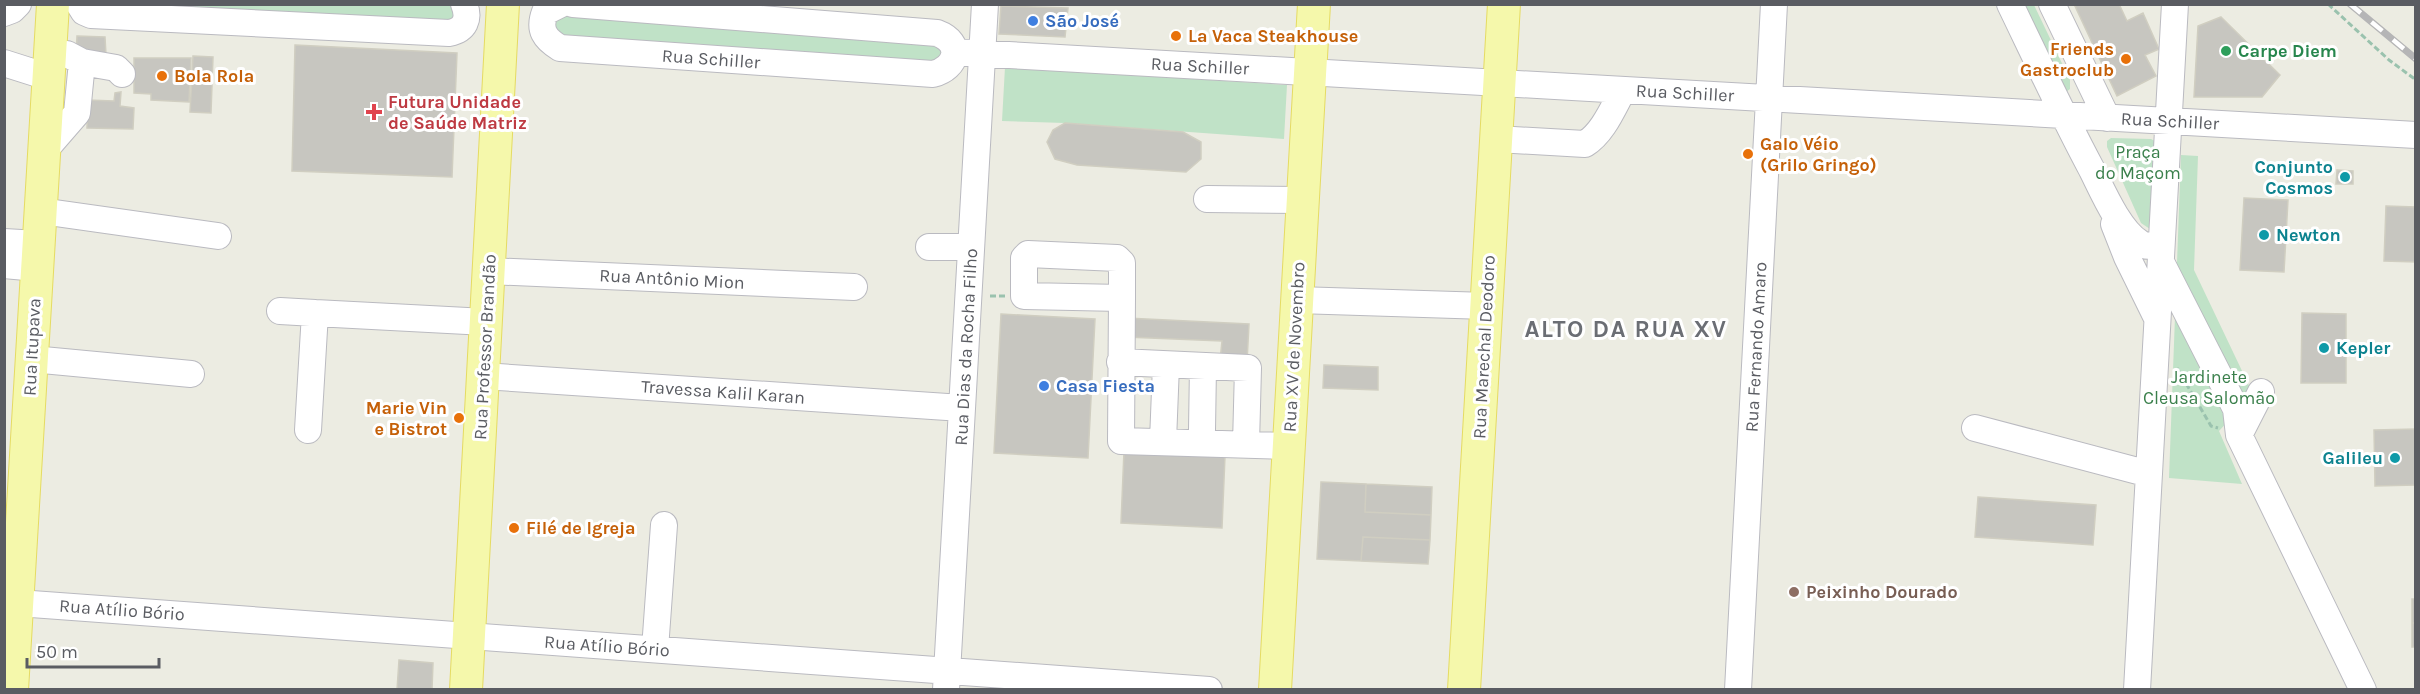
<svg xmlns="http://www.w3.org/2000/svg" width="2420" height="694" font-family="Karla,sans-serif">
  <style>
    .green { fill: #c0e2c7 }
    .building { fill: #c7c6c0; stroke: #d0cec1; stroke-width: 1.5 }
    .lines { fill: none; stroke-linecap: round; stroke-linejoin: round }
    .minor-casing { stroke: #babac0; stroke-width: 28 }
    .major-casing { stroke: #e5db62; stroke-width: 34 }
    .path { stroke: #9ac2ae; stroke-width: 3; stroke-dasharray: 6 3; stroke-linecap: butt }
    .minor { stroke: #fff; stroke-width: 26 }
    .major { stroke: #f5f8ab; stroke-width: 32 }
    .rail-casing { stroke: #b5b5b6; stroke-width: 7 }
    .rail { stroke: #fff; stroke-width: 4.5; stroke-dasharray: 14; stroke-linecap: butt }
    .shop-dot { fill: #3f7fe0; stroke: #fff; stroke-width: 2 }
    .food-dot { fill: #e8710a; stroke: #fff; stroke-width: 2 }
    .leisure-dot { fill: #2e9e5b; stroke: #fff; stroke-width: 2 }
    .health-dot { fill: #e0444e; stroke: #fff; stroke-width: 2 }
    .culture-dot { fill: #0f9aa8; stroke: #fff; stroke-width: 2 }
    .education-dot { fill: #8d6e63; stroke: #fff; stroke-width: 2 }
    .labels { text-anchor: middle; dominant-baseline: central; stroke-width: 6; stroke-linejoin: round; paint-order: stroke }
    .shop-label { font-size: 18px; font-weight: bold; fill: #366cbe; stroke: #fff; text-anchor: start }
    .food-label { font-size: 18px; font-weight: bold; fill: #c56008; stroke: #fff; text-anchor: start }
    .leisure-label { font-size: 18px; font-weight: bold; fill: #27864d; stroke: #fff; text-anchor: start }
    .street-label { font-size: 18px; fill: #5a5c62; stroke: #fff }
    .health-label { font-size: 18px; font-weight: bold; fill: #be3a42; stroke: #fff; text-anchor: start }
    .park-label { font-size: 18px; fill: #3b804c; stroke: #fff }
    .culture-label { font-size: 18px; font-weight: bold; fill: #0d838f; stroke: #fff; text-anchor: end }
    .education-label { font-size: 18px; font-weight: bold; fill: #785e54; stroke: #fff; text-anchor: start }
    .district-label { font-size: 24px; font-weight: bold; letter-spacing: 1.5px; fill: #6b6e74; stroke: #fff }
  </style>
  <rect width="100%" height="100%" fill="#ecece2"/>
  <path class="green" d="M454,4L456,24L86,5Z
    M2014,5H2034L2070,80V89L2066,92Z
    M563,13L935,40L944,47L943,62L561,40L552,33L555,15Z
    M1005,67L1287,85L1284,139L1065,123L1002,121Z
    M2111,138L2151,139L2157,142L2150,229L2141,223L2107,147V141Z
    M2181,155L2198,156L2194,270L2253,394L2219,431L2242,484L2169,478Z"/>
  <path class="building" d="M2074,4H2119L2127,21L2143,13L2159,49L2145,55L2156,76L2117,96Z
    M1001,6L1068,8L1065,37L999,34Z
    M2221,17L2280,75L2262,97H2194L2198,26Z
    M77,36L105,37L106,55H76Z
    M295,45L457,53L452,177L292,171Z
    M193,56L213,57L211,113L190,112Z
    M134,58H191L189,102L151,100V94L134,93Z
    M121,92L120,106L134,108L133,129L87,128L88,100L114,101L115,93Z
    M1065,123L1183,132L1201,142V159L1186,172L1077,165L1055,159L1047,142L1053,130Z
    M2337,170L2353,171V184H2336Z
    M2244,198L2288,200L2284,272L2240,270Z
    M2386,206L2416,207V262L2384,261Z
    M2302,313L2346,314V383H2301Z
    M1001,314L1095,319L1088,458L994,453Z
    M1126,318L1249,324L1247,362L1220,361L1222,341L1126,337Z
    M1324,365L1378,367V390L1323,388Z
    M2416,429V485L2375,486L2374,430Z
    M1124,451L1225,456L1222,528L1121,523Z
    M1321,482L1366,484L1365,512L1431,515L1430,540L1363,537L1361,561L1317,559Z
    M1366,484L1432,487L1431,515L1365,512Z
    M1978,497L2096,505L2093,545L1975,537Z
    M1363,537L1430,540L1428,564L1361,561Z
    M2412,599H2416V623H2412Z
    M2412,623H2416V647H2412Z
    M399,660L433,663L432,690H397Z"/>
  <g class="lines">
    <g class="minor-casing">
      <path id="minor" d="M79,4L84,12L91,15L449,33C465,30 470,19 464,4
        M561,4L545,12C538,30 545,39 560,48L933,74C957,68 964,43 937,33L573,4
        M2010,4C2037,60 2063,116 2092,170C2103,192 2119,230 2140,243C2147,248 2154,245 2161,242
        M2052,4L2107,118
        M4,13L12,10L18,4
        M955,52L2416,135
        M67,54L82,62L116,68L122,74
        M4,63L48,77
        M1497,139L1585,144C1603,133 1613,108 1623,90
        M44,151L77,113L82,62
        M1207,199L1303,200
        M41,211L218,236
        M2114,224L2127,257L2156,316
        M4,242L38,244
        M929,247H971
        M2161,262L2236,409L2239,435L2363,690
        M4,265L37,268
        M489,271L854,287
        M1122,298V263L1117,258L1028,254L1024,258V296L1122,298L1121,441L1289,446
        M1297,300L1487,306
        M280,311L315,313
        M32,359L191,374
        M1120,362L1248,368L1246,444
        M483,376L962,408
        M1975,428L2149,474
        M308,430L315,313L486,322
        M1202,430L1203,366
        M2239,435L2261,392
        M1163,441L1166,365
        M4,602L1209,690
        M655,649L664,525
        M946,690L985,4
        M1738,690L1774,4
        M2137,690L2175,4"/>
    </g>
    <g class="major-casing">
      <path id="major" d="M12,690L53,4
        M466,690L503,4
        M1275,690L1314,4
        M1464,690L1504,4"/>
    </g>
    <path class="path" d="M2328,4L2389,60L2416,80
      M990,296H1005
      M2177,368L2211,426L2218,428"/>
    <use href="#minor" class="minor"/>
    <use href="#major" class="major"/>
    <g class="rail-casing">
      <path id="rail" d="M2350,4L2416,59"/>
    </g>
    <use href="#rail" class="rail"/>
  </g>
  <g class="shop-dot">
    <circle cx="1033" cy="21" r="6"/>
    <circle cx="1044" cy="386" r="6"/>
  </g>
  <g class="food-dot">
    <circle cx="1176" cy="36" r="6"/>
    <circle cx="2126" cy="59" r="6"/>
    <circle cx="162" cy="76" r="6"/>
    <circle cx="1748" cy="154" r="6"/>
    <circle cx="459" cy="418" r="6"/>
    <circle cx="514" cy="528" r="6"/>
  </g>
  <circle class="leisure-dot" cx="2226" cy="51" r="6"/>
  <path class="health-dot" d="M371 103h6v6h6v6h-6v6h-6v-6h-6v-6h6z"/>
  <g class="culture-dot">
    <circle cx="2345" cy="177" r="6"/>
    <circle cx="2264" cy="235" r="6"/>
    <circle cx="2324" cy="348" r="6"/>
    <circle cx="2395" cy="458" r="6"/>
  </g>
  <circle class="education-dot" cx="1794" cy="592" r="6"/>
  <g class="labels">
    <g class="shop-label">
      <text x="1045" y="21">São José</text>
      <text x="1056" y="386">Casa Fiesta</text>
    </g>
    <g class="food-label">
      <text x="1188" y="36">La Vaca Steakhouse</text>
      <text x="2114" y="49" text-anchor="end">Friends<tspan x="2114" dy="21">Gastroclub</tspan></text>
      <text x="174" y="76">Bola Rola</text>
      <text x="1760" y="144">Galo Véio<tspan x="1760" dy="21">(Grilo Gringo)</tspan></text>
      <text x="447" y="408" text-anchor="end">Marie Vin<tspan x="447" dy="21">e Bistrot</tspan></text>
      <text x="526" y="528">Filé de Igreja</text>
    </g>
    <g class="leisure-label">
      <text x="2238" y="51">Carpe Diem</text>
    </g>
    <g class="street-label">
      <text transform="translate(711 59) rotate(4)">Rua Schiller</text>
      <text transform="translate(1200 66) rotate(3)">Rua Schiller</text>
      <text transform="translate(1685 93) rotate(3)">Rua Schiller</text>
      <text transform="translate(2170 121) rotate(3)">Rua Schiller</text>
      <text transform="translate(672 279) rotate(3)">Rua Antônio Mion</text>
      <text transform="translate(32 347) rotate(-87)">Rua Itupava</text>
      <text transform="translate(485 347) rotate(-87)">Rua Professor Brandão</text>
      <text transform="translate(966 347) rotate(-87)">Rua Dias da Rocha Filho</text>
      <text transform="translate(1294 347) rotate(-87)">Rua XV de Novembro</text>
      <text transform="translate(1484 347) rotate(-87)">Rua Marechal Deodoro</text>
      <text transform="translate(1756 347) rotate(-87)">Rua Fernando Amaro</text>
      <text transform="translate(723 392) rotate(4)">Travessa Kalil Karan</text>
      <text transform="translate(122 610) rotate(4)">Rua Atílio Bório</text>
      <text transform="translate(607 646) rotate(4)">Rua Atílio Bório</text>
    </g>
    <g class="health-label">
      <text x="388" y="102">Futura Unidade<tspan x="388" dy="21">de Saúde Matriz</tspan></text>
    </g>
    <g class="park-label">
      <text x="2138" y="152">Praça<tspan x="2138" dy="21">do Maçom</tspan></text>
      <text x="2209" y="377">Jardinete<tspan x="2209" dy="21">Cleusa Salomão</tspan></text>
    </g>
    <g class="culture-label">
      <text x="2333" y="167">Conjunto<tspan x="2333" dy="21">Cosmos</tspan></text>
      <text x="2276" y="235" text-anchor="start">Newton</text>
      <text x="2336" y="348" text-anchor="start">Kepler</text>
      <text x="2383" y="458">Galileu</text>
    </g>
    <g class="education-label">
      <text x="1806" y="592">Peixinho Dourado</text>
    </g>
    <g class="district-label">
      <text x="1626" y="329">ALTO DA RUA XV</text>
    </g>
  </g>
  <rect width="2420" height="694" fill="none" stroke="#5a5c62" stroke-width="12"/>
  <path d="M27 658v9h132v-9" fill="none" stroke="#5a5c62" stroke-width="3"/>
  <text x="36" y="658" font-size="18" fill="#5a5c62" stroke="#ffffff" stroke-width="4.5" paint-order="stroke">50 m</text>
</svg>
